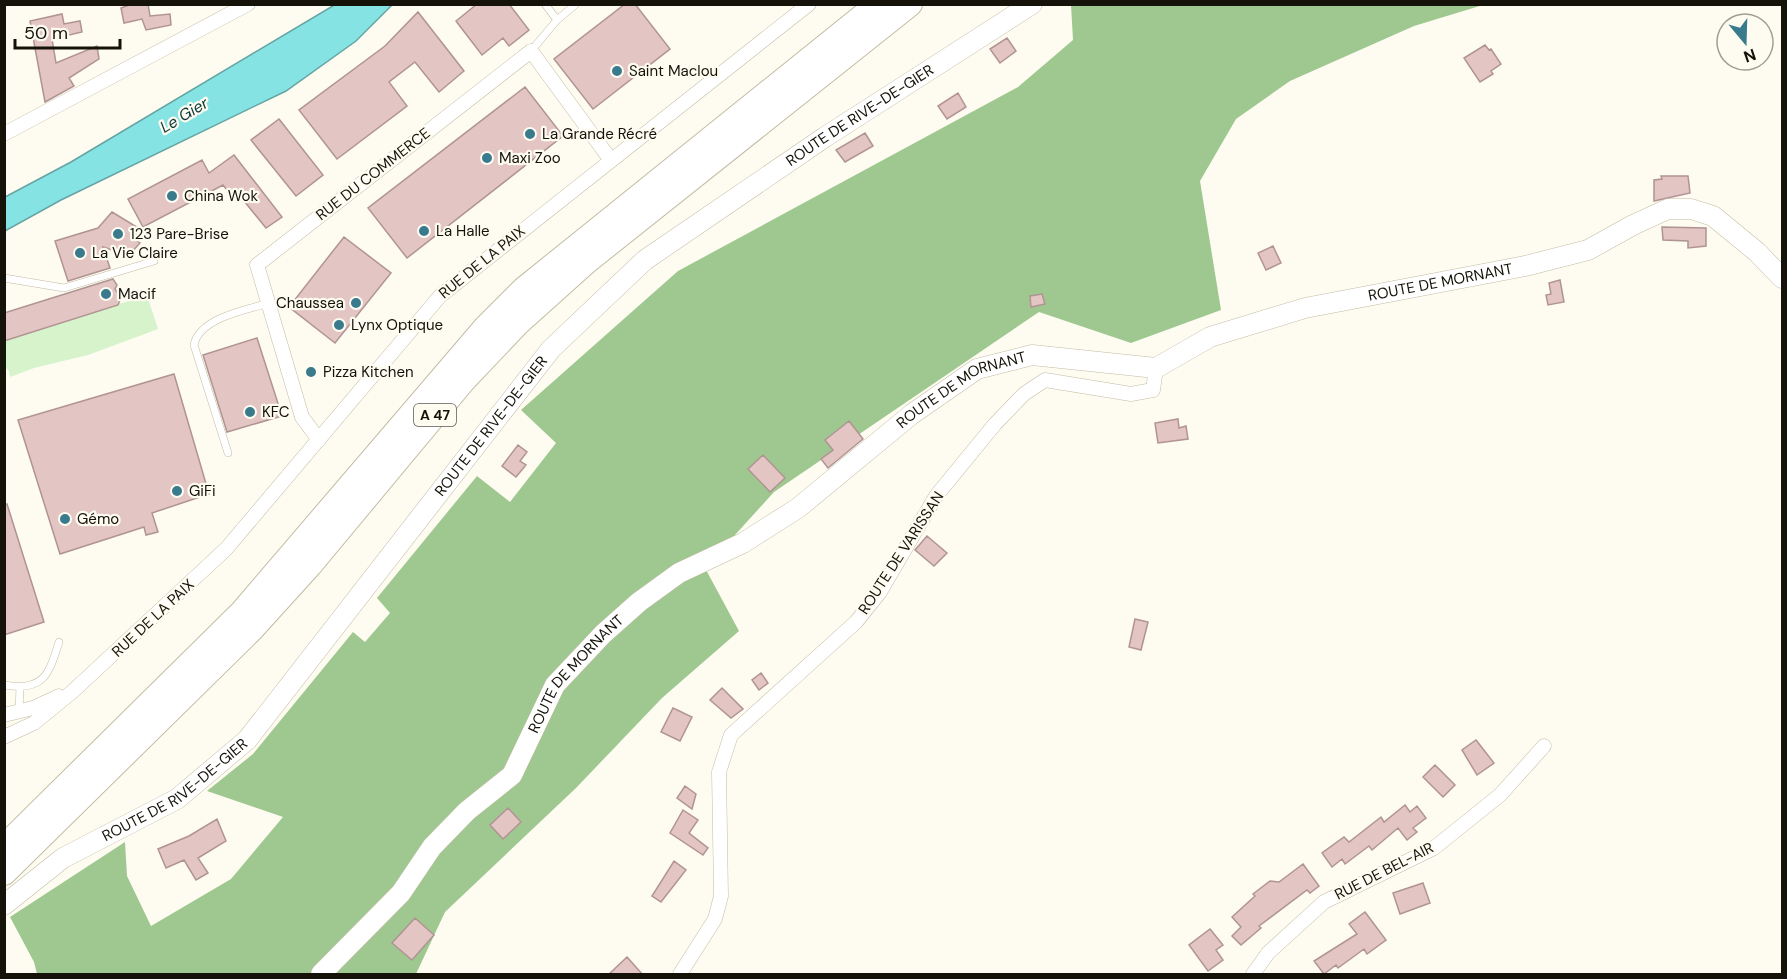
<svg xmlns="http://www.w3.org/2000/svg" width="1787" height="979" font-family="'DM Sans',sans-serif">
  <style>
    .green { fill: #d6f3cb }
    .forest { fill: #9fc890 }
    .water { fill: #86e3e4; stroke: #64a4a2; stroke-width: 1.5 }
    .building { fill: #e3c5c4; stroke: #b09493; stroke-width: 1.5 }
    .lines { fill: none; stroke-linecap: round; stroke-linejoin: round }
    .service-casing { stroke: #c3bca4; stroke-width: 8 }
    .minor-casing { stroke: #c3bca4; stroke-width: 15 }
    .secondary-casing { stroke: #c3bca4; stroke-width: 21 }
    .motorway-casing { stroke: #c3bca4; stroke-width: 26 }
    .service { stroke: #fff; stroke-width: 7 }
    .minor { stroke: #fff; stroke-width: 14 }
    .secondary { stroke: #fff; stroke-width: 20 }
    .motorway { stroke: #fff; stroke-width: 24 }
    .poi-dot { fill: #397b8c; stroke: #fefbf1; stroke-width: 2 }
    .labels { text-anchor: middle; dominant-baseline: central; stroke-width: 4.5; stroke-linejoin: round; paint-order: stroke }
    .shield { fill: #fefbf1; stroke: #5a584f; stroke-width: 1.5 }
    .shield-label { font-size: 14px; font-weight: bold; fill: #141209 }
    .poi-label { font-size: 15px; fill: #141209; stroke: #fefbf1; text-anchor: start }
    .street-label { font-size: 15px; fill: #141209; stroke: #fefbf1 }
    .water-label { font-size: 16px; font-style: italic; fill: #0c3a3a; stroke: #fefbf1 }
  </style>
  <rect width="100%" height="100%" fill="#fefbf1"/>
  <path class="green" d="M147,295L158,329L88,355L34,368L10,377L9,371L5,367L4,341Z"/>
  <path class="forest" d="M1071,5H1483L1414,26L1290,81L1236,119L1200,181L1221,310L1131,343L1039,312L774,492L705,568L739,631L662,698L576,788L445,912L416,974H37L34,962L10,917L125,842L127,876L151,926L231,879L283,817L207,791L253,754L353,632L365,642L390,613L377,598L477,476L510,502L556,443L521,410L678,271L1018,87L1073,40Z"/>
  <path class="water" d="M336,4L392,5L356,41L286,91L61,200L5,231V197L71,162Z"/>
  <path class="building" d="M132,4H148L150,16L170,14L171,25L146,30L142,19L124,23L121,8Z
    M477,4H509L529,30L509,46L503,38L482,55L456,21Z
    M625,4H635L670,49L593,109L554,59Z
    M418,12L464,71L439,92L415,62L389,82L407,106L337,159L299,110L385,46Z
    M62,14L64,24L80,21L82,32L52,39L56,63L97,46L99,59L69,78L74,86L45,102L30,21Z
    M1007,38L1016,51L1000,63L990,49Z
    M1485,45L1489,50L1491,49L1501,64L1491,71L1493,74L1480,82L1464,58Z
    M525,87L563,136L407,258L368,208Z
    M958,93L966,107L947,119L938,106Z
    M279,119L323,175L296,196L251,140Z
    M865,133L873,146L845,162L836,150Z
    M234,155L282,217L266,228L240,196L235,200L223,185L143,227L128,199L202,160L209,173Z
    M1661,176H1688L1690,193L1654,201V180L1662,179Z
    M112,212L140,229L137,230L141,237L137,241L140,243L131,253L128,250L124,254L103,247L110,268L68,281L55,241L98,228Z
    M1662,227L1706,228V246L1688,248V241L1663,240Z
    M344,237L391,273L335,343L289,307Z
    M1273,246L1281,263L1266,270L1258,253Z
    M113,279L117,285L115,289L121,298L118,305L4,341V313Z
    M1560,280L1564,302L1548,305L1546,295L1551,294L1549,283Z
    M1042,294L1045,304L1031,307L1030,296Z
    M257,338L282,416L227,432L203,355Z
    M174,374L209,494L152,513L158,532L146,535L144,527L60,554L18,420Z
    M1178,419L1179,428L1186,426L1188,439L1158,443L1155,423Z
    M849,421L863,439L828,468L821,459L833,450L825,440Z
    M518,445L527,452L520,461L526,465L516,477L502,466Z
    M763,455L785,478L770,492L748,469Z
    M4,504H7L44,622L4,635Z
    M927,536L947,553L934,566L915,550Z
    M1135,619L1148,622L1141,650L1129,647Z
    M761,673L768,683L759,690L752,680Z
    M722,688L743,709L731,718L710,700Z
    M673,708L692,717L680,741L661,732Z
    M1476,740L1494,763L1477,775L1462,750Z
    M1435,765L1455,785L1443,797L1423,777Z
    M685,786L696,794L692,809L677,798Z
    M1405,805L1410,812L1417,806L1426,818L1413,828L1417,832L1407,840L1398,828L1372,850L1369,846L1345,864L1342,859L1332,867L1322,853L1344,837L1349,842L1381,817L1384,822Z
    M508,808L521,822L503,839L490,825Z
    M683,810L698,820L689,833L708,848L703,855L670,833Z
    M217,819L226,841L198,858L208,873L196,880L184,860L166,868L158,849L189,836Z
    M674,861L686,870L661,902L652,896Z
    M1303,864L1319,886L1310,893L1307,890L1259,926L1261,928L1241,945L1232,936L1241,927L1232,917L1255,896L1253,894L1270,881L1279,882Z
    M1423,883L1430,903L1400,914L1393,893Z
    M1365,912L1386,940L1367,954L1364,949L1338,968L1336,965L1324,974L1314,961L1357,934L1349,924Z
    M415,918L434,935L412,960L392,943Z
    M1210,929L1223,945L1216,950L1223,960L1208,971L1189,945Z
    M627,957L643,975H608Z"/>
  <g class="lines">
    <g class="service-casing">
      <path id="service" d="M545,4L557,20
        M531,51L557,20L576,4
        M4,278L64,288L154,261
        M228,453L194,345C199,318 248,309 270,303
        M4,685C44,692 49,674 59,642
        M19,712L20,687"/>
    </g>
    <g class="minor-casing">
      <path id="minor" d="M4,134L248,4
        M319,440L302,417L257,265L531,51L610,159
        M4,715L33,708L59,696
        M4,737L34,723L72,692L226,549L440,296L809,4
        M680,974L715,919L721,896L719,772L731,735L856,622L880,592L936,496L995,424L1024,394L1045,380L1131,394L1153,390L1156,368
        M1253,974L1268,953L1324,902L1434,848L1500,795L1544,746"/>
    </g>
    <g class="secondary-casing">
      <g id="secondary">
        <path id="s1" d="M4,905L63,858L177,799L247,740L551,349L645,260L825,137L1032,4"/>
        <path id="s2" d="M321,974L401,893L432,847L467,811L512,775L555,685L603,634L639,602L679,573L743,543L798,508L912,414L977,369L1032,355L1156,368L1210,337L1305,308L1525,266L1588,250L1633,225L1668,209H1691L1713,216L1757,252L1782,278"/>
      </g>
    </g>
    <g class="motorway-casing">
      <path id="motorway" d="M4,847L242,612L485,328L524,289L878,4
        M4,873L252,629L310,565L463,381L518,323L586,262L910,4"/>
    </g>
    <use href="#service" class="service"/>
    <use href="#minor" class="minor"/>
    <use href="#secondary" class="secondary"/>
    <use href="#motorway" class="motorway"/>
  </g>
  <g class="poi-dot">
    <circle cx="617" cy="71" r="6"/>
    <circle cx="530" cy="134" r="6"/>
    <circle cx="487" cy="158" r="6"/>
    <circle cx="172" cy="196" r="6"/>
    <circle cx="424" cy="231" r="6"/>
    <circle cx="118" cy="234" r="6"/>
    <circle cx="80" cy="253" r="6"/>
    <circle cx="106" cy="294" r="6"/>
    <circle cx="356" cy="303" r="6"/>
    <circle cx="339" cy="325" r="6"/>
    <circle cx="311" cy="372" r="6"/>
    <circle cx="250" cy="412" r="6"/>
    <circle cx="177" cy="491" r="6"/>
    <circle cx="65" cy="519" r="6"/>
  </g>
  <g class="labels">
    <rect class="shield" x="414" y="404" width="42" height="22" rx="4.5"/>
    <g class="shield-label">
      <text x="435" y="415">A 47</text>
    </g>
    <g class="poi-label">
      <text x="629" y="71">Saint Maclou</text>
      <text x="542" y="134">La Grande Récré</text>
      <text x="499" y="158">Maxi Zoo</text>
      <text x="184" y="196">China Wok</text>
      <text x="436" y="231">La Halle</text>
      <text x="130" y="234">123 Pare-Brise</text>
      <text x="92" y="253">La Vie Claire</text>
      <text x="118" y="294">Macif</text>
      <text x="344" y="303" text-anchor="end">Chaussea</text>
      <text x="351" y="325">Lynx Optique</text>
      <text x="323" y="372">Pizza Kitchen</text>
      <text x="262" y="412">KFC</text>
      <text x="189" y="491">GiFi</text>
      <text x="77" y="519">Gémo</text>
    </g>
    <g class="street-label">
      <text stroke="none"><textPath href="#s1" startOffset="1179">ROUTE DE RIVE-DE-GIER</textPath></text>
      <text transform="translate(373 174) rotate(-38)">RUE DU COMMERCE</text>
      <text transform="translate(482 262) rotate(-39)">RUE DE LA PAIX</text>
      <text stroke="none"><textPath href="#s2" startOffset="1388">ROUTE DE MORNANT</textPath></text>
      <text stroke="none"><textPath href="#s2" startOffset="884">ROUTE DE MORNANT</textPath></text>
      <text stroke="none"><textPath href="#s1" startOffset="693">ROUTE DE RIVE-DE-GIER</textPath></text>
      <text transform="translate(901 553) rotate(-57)">ROUTE DE VARISSAN</text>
      <text transform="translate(153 618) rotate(-43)">RUE DE LA PAIX</text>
      <text stroke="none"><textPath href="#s2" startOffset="398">ROUTE DE MORNANT</textPath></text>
      <text stroke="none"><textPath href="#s1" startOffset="207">ROUTE DE RIVE-DE-GIER</textPath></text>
      <text transform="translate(1384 871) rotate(-27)">RUE DE BEL-AIR</text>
    </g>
    <g class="water-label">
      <text transform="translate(184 115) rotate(-31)">Le Gier</text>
    </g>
  </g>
  <rect width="1787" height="979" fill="none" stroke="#141209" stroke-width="12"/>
  <g transform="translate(1745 42) rotate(161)"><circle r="28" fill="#fefbf1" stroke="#a09e94" stroke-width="1.5"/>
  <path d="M0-4.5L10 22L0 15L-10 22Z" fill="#397b8c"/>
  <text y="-9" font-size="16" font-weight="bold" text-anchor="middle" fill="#141209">N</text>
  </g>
  <path d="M15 39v9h105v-9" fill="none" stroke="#141209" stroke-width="3"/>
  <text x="24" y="39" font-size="18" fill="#141209" stroke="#fefbf1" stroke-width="4.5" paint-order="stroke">50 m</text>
</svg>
